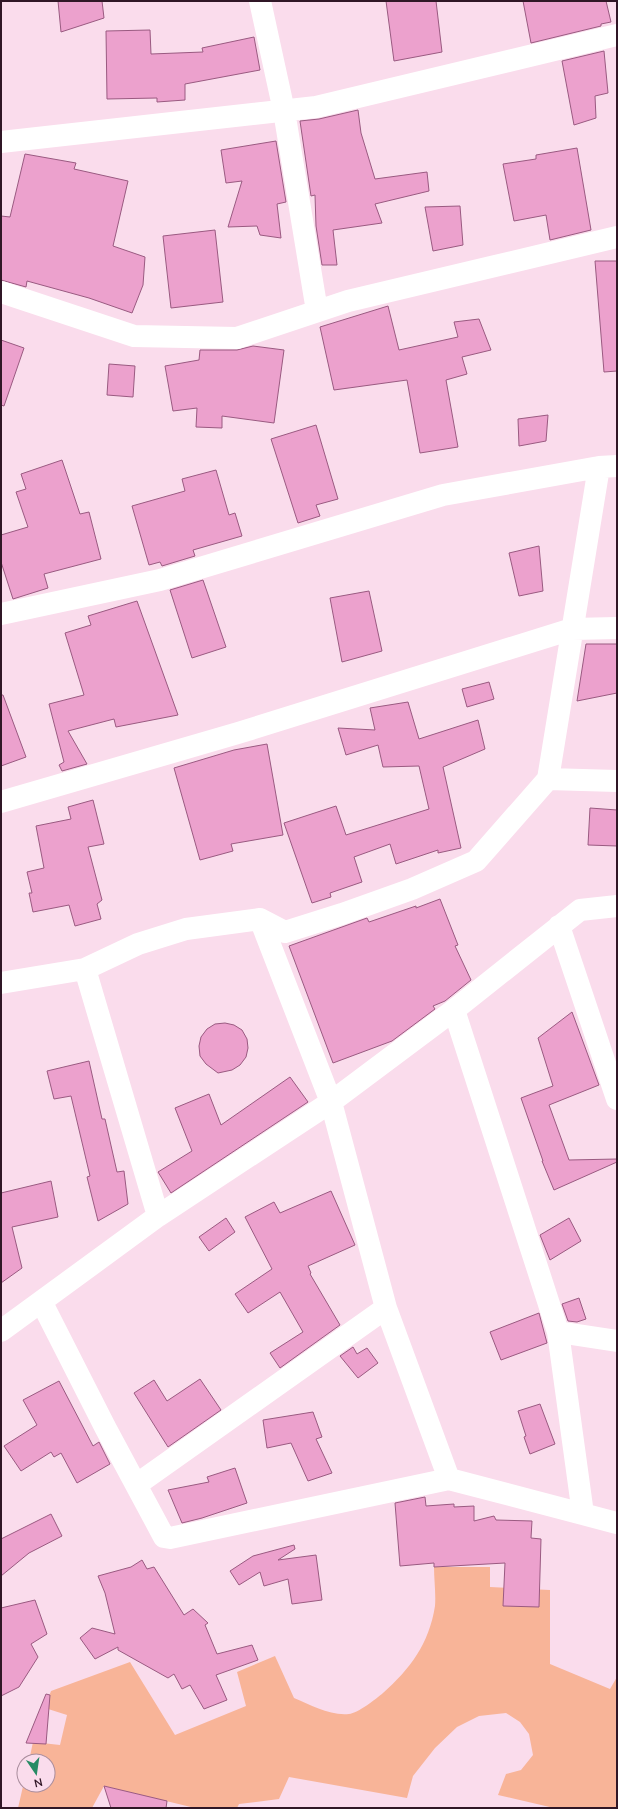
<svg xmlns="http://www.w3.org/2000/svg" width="618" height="1809" font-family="Mulish,sans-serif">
  <rect width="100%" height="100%" fill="#fadcec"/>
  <path fill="#f8b498" d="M 434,1567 L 490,1567 L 490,1587 L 550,1590 L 550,1664 L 610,1689 L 617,1677 L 617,1808 L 554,1808 L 498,1795 L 506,1774 L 521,1770 L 533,1755 L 529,1734 L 520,1722 L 506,1713 L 479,1716 L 457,1727 L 435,1748 L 413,1776 L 407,1798 L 289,1777 L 279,1799 L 239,1804 L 237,1808 L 195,1808 L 104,1786 L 92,1808 L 18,1808 L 24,1782 L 24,1785 L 48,1785 L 48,1761 L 29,1761 L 33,1742 L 60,1745 L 67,1715 L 45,1708 L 51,1691 L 130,1662 L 175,1735 L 246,1706 L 237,1672 L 275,1656 L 294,1698 C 311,1705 330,1716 349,1714 C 358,1713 376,1699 383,1693 C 410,1669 429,1644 435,1606 C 436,1594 434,1579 434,1567 Z"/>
  <path fill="#eca1cd" stroke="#9a5a81" d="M 58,1 L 102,1 L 104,18 L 61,32 Z
    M 386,1 L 436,1 L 442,52 L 394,61 Z
    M 523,1 L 606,1 L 611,22 L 601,24 L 601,26 L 531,43 Z
    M 150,30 L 151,54 L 203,52 L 202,48 L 254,37 L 260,70 L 185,84 L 185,100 L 157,102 L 157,98 L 107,99 L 106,31 Z
    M 604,51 L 608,93 L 595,96 L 596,118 L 574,125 L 562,61 Z
    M 358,110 L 361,133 L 375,179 L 427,172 L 429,191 L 375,204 L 382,223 L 333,230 L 337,265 L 322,265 L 316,226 L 315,195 L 311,196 L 300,121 L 319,119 Z
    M 276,141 L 286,202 L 277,204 L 281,238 L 260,235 L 257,226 L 228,227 L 242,181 L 226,183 L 221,150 Z
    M 577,148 L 591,230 L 550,240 L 546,215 L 514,221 L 503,164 L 536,159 L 536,155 Z
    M 25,154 L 76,163 L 74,169 L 128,181 L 113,246 L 145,257 L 143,285 L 132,313 L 89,298 L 27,281 L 26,287 L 1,280 L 1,216 L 10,217 Z
    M 460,206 L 463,245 L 433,251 L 425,207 Z
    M 215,230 L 223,302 L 171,308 L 163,236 Z
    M 595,261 L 617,261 L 617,371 L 604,372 Z
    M 388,306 L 399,350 L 458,337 L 454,322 L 479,319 L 491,350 L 462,357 L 467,374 L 446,380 L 458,447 L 420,453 L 407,380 L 334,390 L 320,327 Z
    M 1,340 L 24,348 L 4,406 L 1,405 Z
    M 253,346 L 284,350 L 274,423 L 222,416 L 222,428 L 196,427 L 197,408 L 173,411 L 165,366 L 199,360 L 200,350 L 237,350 Z
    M 109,364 L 135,366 L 133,397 L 107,395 Z
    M 548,415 L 546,441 L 519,446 L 518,419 Z
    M 316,425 L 338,499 L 316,505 L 320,516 L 298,523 L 271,439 Z
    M 62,460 L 80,514 L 89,512 L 101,559 L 44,574 L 48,588 L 13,599 L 1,562 L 1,535 L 28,527 L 16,492 L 26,489 L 21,474 Z
    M 216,470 L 229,515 L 235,513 L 242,536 L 193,550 L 195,556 L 162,566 L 160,562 L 149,565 L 132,506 L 185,491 L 182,479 Z
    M 539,546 L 543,591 L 519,596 L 509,553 Z
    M 203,580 L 226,647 L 192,658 L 170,590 Z
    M 369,591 L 382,651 L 342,662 L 330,598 Z
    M 137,601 L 178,715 L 116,727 L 114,719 L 68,731 L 87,764 L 62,771 L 59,765 L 64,762 L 49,704 L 84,695 L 65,633 L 91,625 L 88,616 Z
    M 586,644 L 617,644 L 617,693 L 577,701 Z
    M 489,682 L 494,699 L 467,707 L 462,689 Z
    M 1,695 L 3,695 L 26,757 L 1,766 Z
    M 408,702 L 419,739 L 478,720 L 485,749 L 443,767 L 461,848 L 438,853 L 438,850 L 396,864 L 390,844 L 354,857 L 362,882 L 330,893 L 331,897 L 312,903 L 284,823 L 336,806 L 346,835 L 429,809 L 419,766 L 383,767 L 378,745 L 346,755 L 338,728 L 375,730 L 370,708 Z
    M 267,744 L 283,835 L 231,844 L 233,851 L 200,860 L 174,768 L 234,750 Z
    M 93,800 L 104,844 L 88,847 L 102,900 L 97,904 L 101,919 L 75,926 L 69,905 L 33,912 L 29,893 L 32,893 L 27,872 L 44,868 L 36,826 L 71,819 L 68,807 Z
    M 590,808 L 617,810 L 617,846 L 588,845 Z
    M 440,899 L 458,945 L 455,946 L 471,980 L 445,1001 L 433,1006 L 435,1009 L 392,1041 L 333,1063 L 289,946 L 367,918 L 369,922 L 416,906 L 416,908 Z
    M 572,1012 L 599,1085 L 549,1105 L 569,1160 L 617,1159 L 617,1162 L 554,1190 L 542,1161 L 543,1161 L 521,1098 L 553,1086 L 538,1038 Z
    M 225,1023 L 234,1025 L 242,1030 L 247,1039 L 248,1048 L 246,1057 L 240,1065 L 232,1070 L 218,1073 L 206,1064 L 200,1056 L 199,1046 L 201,1037 L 207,1029 L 215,1024 Z
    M 89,1061 L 102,1119 L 105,1119 L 117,1172 L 124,1171 L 128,1204 L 98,1221 L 87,1177 L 90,1176 L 71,1096 L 54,1099 L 47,1071 Z
    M 290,1077 L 308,1102 L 171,1193 L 158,1172 L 192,1151 L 175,1108 L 209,1094 L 221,1125 Z
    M 51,1181 L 58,1217 L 12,1227 L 22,1268 L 1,1283 L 1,1193 Z
    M 331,1191 L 355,1245 L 308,1266 L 311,1273 L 310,1274 L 340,1325 L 280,1368 L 270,1353 L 303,1332 L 280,1292 L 248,1313 L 235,1294 L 272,1269 L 245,1217 L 274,1202 L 280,1213 Z
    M 226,1218 L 235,1232 L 209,1251 L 199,1237 Z
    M 569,1218 L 581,1241 L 550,1260 L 540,1235 Z
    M 579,1298 L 586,1319 L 577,1322 L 568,1321 L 562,1304 Z
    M 539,1313 L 547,1343 L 501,1360 L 490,1332 Z
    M 353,1347 L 357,1354 L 367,1348 L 378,1363 L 358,1378 L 340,1356 Z
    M 200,1379 L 221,1410 L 168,1447 L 134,1393 L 154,1380 L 167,1401 Z
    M 59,1381 L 93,1446 L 99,1442 L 110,1464 L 77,1483 L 61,1453 L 54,1457 L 51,1452 L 21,1471 L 4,1446 L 37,1425 L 23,1400 Z
    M 540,1404 L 555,1444 L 530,1454 L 524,1437 L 526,1436 L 518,1411 Z
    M 313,1412 L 322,1437 L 316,1439 L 332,1473 L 308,1481 L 291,1443 L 267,1448 L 263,1420 Z
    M 235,1468 L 247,1503 L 202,1518 L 182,1523 L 168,1490 L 209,1482 L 207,1477 Z
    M 425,1497 L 426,1506 L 454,1504 L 454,1507 L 474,1506 L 474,1521 L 494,1516 L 496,1520 L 532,1521 L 531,1538 L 541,1539 L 539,1607 L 503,1606 L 505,1563 L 434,1567 L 434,1563 L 400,1566 L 395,1503 Z
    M 51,1514 L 62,1536 L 29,1553 L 1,1576 L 1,1539 Z
    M 294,1545 L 295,1549 L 278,1560 L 316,1555 L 322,1600 L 292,1604 L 288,1579 L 264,1586 L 260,1572 L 239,1585 L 230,1571 L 253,1556 Z
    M 142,1560 L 147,1569 L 154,1567 L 184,1615 L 193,1609 L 208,1623 L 205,1625 L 217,1654 L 252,1645 L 258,1660 L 216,1675 L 227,1700 L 204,1709 L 190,1685 L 182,1689 L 174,1674 L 168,1678 L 118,1650 L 118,1647 L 95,1659 L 80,1638 L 92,1628 L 115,1634 L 105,1593 L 98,1576 L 131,1567 Z
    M 35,1600 L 47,1634 L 31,1644 L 38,1657 L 19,1687 L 1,1696 L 1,1608 Z
    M 46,1694 L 50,1695 L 46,1744 L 26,1743 Z
    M 104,1786 L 167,1801 L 166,1808 L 111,1808 Z"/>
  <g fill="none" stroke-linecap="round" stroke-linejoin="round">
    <path stroke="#fff" stroke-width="22" d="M 260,1 L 284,111 L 317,311
      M 1,142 L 316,107 L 617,35
      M 1,292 L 134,336 L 237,338 L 348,301 L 617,237
      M 1,614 L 160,580 L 443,495 L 599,467 L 617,466
      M 548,779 L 617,781
      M 1,802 L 238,733 L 572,629 L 617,628
      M 260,919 L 331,1102 L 386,1308 L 449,1479
      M 559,926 L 617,1099
      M 85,969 L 158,1216
      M 1,983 L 85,969 L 138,944 L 186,929 L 260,919 L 285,932 L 342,914 L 412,889 L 476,861 L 548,779 L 599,467
      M 454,1010 L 558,1332 L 583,1514
      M 42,1303 L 105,1427 L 164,1537 L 170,1538 L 449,1479 L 617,1523
      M 1,1331 L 158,1216 L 331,1102 L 454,1010 L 580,910 L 617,906
      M 558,1332 L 617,1341
      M 136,1485 L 386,1308"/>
  </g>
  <rect width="618" height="1809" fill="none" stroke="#301626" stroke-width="4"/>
  <g transform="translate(36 1773) rotate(167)"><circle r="19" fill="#fadcec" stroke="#a98d9d"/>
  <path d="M0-3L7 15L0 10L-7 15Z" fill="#278b65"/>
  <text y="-6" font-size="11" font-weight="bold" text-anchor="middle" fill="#301626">N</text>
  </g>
</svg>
